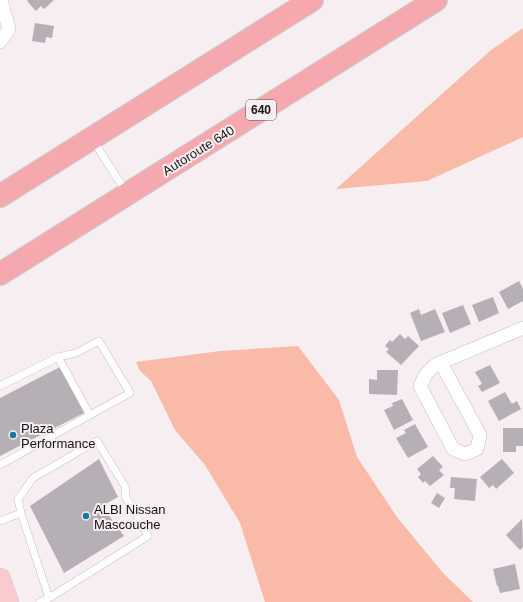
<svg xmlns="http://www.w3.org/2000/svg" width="523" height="602" font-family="Arial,sans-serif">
  <rect width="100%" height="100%" fill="#f7eef1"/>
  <path fill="#f9bba8" d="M 523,28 L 523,137 L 427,181 L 336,189 L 491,50 Z
    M 298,346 L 339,400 L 357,457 L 397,517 L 443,573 L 473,602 L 265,602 L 240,523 L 205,465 L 175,430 L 151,381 L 140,371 L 136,362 L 220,351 Z"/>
  <path fill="#b6afb5" d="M 28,0 L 54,0 L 44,9 L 41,6 L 36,11 L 27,1 Z
    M 35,23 L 54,26 L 52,38 L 46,37 L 45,43 L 32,41 Z
    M 519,281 L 523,289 L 523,301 L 508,309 L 499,292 Z
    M 493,297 L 499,313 L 479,322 L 472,305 Z
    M 463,305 L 471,324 L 450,333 L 442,313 Z
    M 419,309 L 421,315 L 435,309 L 445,332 L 421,341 L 410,313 Z
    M 400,334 L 405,339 L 408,336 L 419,346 L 401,365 L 386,352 L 389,349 L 385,346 L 390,340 L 392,342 Z
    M 490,365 L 500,383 L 482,392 L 478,386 L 482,384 L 475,372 Z
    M 60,367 L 84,413 L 0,456 L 0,398 Z
    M 377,370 L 398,370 L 397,395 L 369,394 L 369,379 L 377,380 Z
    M 505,392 L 512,404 L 517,401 L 521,409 L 499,421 L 488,401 Z
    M 402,399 L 413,420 L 394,430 L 384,410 L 393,406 L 392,403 Z
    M 415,424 L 428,447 L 408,458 L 396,438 L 406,433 L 404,430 Z
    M 503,428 L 523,428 L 523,446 L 516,446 L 516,452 L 503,452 Z
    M 433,456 L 443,467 L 439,470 L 444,475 L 430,486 L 425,481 L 423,483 L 418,477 L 421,474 L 417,469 Z
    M 99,459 L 118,497 L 102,506 L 124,536 L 64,573 L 30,506 Z
    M 502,459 L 514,473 L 496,489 L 493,485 L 489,488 L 480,477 Z
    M 451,477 L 477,479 L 475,501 L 454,499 L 455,488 L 450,488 Z
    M 437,493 L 445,498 L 439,508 L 431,503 Z
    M 522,519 L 523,547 L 520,550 L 506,535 Z
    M 515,564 L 520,589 L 500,593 L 498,586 L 497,586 L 493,569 Z"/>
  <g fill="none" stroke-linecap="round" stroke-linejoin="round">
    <defs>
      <path id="lane" d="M 93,140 L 126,192
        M 58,357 L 76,353 L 99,341 L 130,393 L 90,415
        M 0,386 L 58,357 L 90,415 L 0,465
        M 21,513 L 18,499 L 33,478 L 97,441 L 126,488 L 125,496 L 148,536 L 49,598
        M 0,521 L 21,513 L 49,598 L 40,602"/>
      <path id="street" d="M 0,42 L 9,29 L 1,0
        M 441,363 L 480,435 L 477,449 L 465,454 L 453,449 L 420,386 L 426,374 L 435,365 L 523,328"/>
      <path id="primary" d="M 0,579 L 8,602"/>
      <path id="highway" d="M 0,196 L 312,0
        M 0,274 L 436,0"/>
    </defs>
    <use href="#lane" stroke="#c9c0c3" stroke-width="8"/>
    <use href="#street" stroke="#c9c0c3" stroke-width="14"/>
    <use href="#primary" stroke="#cccbcb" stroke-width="22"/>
    <use href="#highway" stroke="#cccbcb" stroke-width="24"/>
    <use href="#lane" stroke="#fff" stroke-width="7"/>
    <use href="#street" stroke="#fff" stroke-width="13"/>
    <use href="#primary" stroke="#f9cbce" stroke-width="21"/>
    <use href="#highway" stroke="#f5a9ae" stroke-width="22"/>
  </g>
  <g fill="#1576a3" stroke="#f7eef1" stroke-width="1.5">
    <circle cx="13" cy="435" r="4"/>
    <circle cx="86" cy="516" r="4"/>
  </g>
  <g text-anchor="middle" stroke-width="4" stroke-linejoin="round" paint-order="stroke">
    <rect fill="#f7eef1" stroke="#595456" stroke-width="1" x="246" y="100" width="30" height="20" rx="3"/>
    <g font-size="12" font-weight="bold" fill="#151213">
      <text x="261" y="114">640</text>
    </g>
    <g font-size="13" fill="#151213" stroke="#f7eef1">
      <text transform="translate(198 150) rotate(-32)" y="5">Autoroute 640</text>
    </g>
    <g font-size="13" fill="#151213" stroke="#f7eef1" text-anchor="start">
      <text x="21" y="433">Plaza<tspan x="21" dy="15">Performance</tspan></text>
      <text x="94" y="514">ALBI Nissan<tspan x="94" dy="15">Mascouche</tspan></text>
    </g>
  </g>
</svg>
